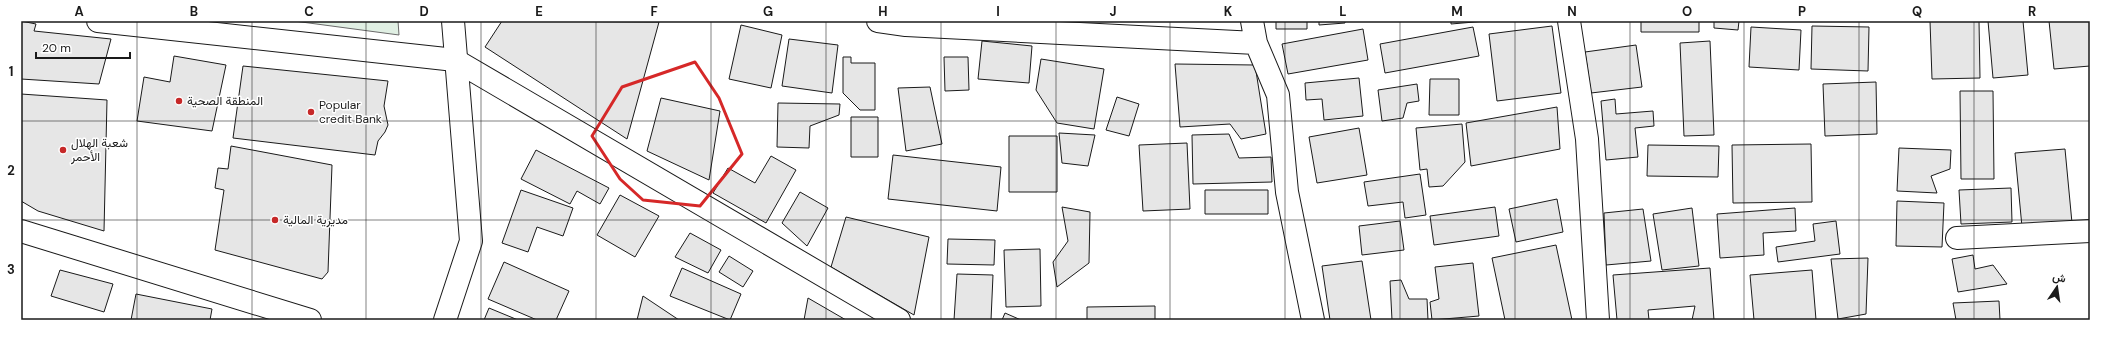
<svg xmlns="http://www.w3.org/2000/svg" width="2111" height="341" font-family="'DM Sans',Vazirmatn,sans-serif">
  <rect width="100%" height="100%" fill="#fff"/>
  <path fill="#e0efe3" stroke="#6a6a6a" d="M 294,21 L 398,21 L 399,35 Z"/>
  <path fill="#e6e6e6" stroke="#1a1a1a" d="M 21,21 L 36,24 L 34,31 L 111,39 L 99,84 L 21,79 Z
    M 502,21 L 659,22 L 627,139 L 485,47 Z
    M 1276,21 L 1307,21 L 1307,29 L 1276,29 Z
    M 1319,21 L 1345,21 L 1345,23 L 1319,25 Z
    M 1451,21 L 1486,21 L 1451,24 Z
    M 1641,21 L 1699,21 L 1699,32 L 1641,32 Z
    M 1714,21 L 1739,21 L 1738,30 L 1714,28 Z
    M 1930,21 L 1979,21 L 1980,78 L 1932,79 Z
    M 1988,21 L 2023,21 L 2028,75 L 1993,78 Z
    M 2049,21 L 2090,21 L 2090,66 L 2054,69 Z
    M 741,25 L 782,35 L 771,88 L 729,79 Z
    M 1552,26 L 1561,93 L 1497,101 L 1489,34 Z
    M 1812,26 L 1869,27 L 1868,71 L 1811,69 Z
    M 1473,27 L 1479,56 L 1385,73 L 1380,44 Z
    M 1751,27 L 1801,30 L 1799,70 L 1749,67 Z
    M 1363,29 L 1368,60 L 1288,74 L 1282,44 Z
    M 789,39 L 838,45 L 832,93 L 782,86 Z
    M 982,41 L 1032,46 L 1029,83 L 978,79 Z
    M 1710,41 L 1714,135 L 1684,136 L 1680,43 Z
    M 1636,45 L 1642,87 L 1591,93 L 1585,52 Z
    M 174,56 L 226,65 L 212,131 L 137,121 L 144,77 L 170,82 Z
    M 843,57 L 851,57 L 851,63 L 875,63 L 875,110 L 860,110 L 843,93 Z
    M 944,57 L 968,57 L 969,90 L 945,91 Z
    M 1041,59 L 1104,69 L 1094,129 L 1057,123 L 1036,90 Z
    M 1175,64 L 1255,65 L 1266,134 L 1241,139 L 1230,124 L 1180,127 Z
    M 243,66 L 388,81 L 384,106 L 388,125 L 385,132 L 378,141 L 375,155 L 233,138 Z
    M 1359,78 L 1363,116 L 1324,120 L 1322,99 L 1306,100 L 1305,83 Z
    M 1430,79 L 1459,79 L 1459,115 L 1429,115 Z
    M 1876,82 L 1877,134 L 1825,136 L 1823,84 Z
    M 1417,84 L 1419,101 L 1407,103 L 1403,118 L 1382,121 L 1378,90 Z
    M 930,87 L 942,144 L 906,151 L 898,88 Z
    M 1960,91 L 1993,91 L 1994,179 L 1961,179 Z
    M 21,94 L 107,100 L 104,231 L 38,211 L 21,201 Z
    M 1117,97 L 1139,104 L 1129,136 L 1106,130 Z
    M 661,98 L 720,111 L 709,180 L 647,151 Z
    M 1615,99 L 1616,114 L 1653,111 L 1654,126 L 1635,128 L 1638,157 L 1606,160 L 1601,101 Z
    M 778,103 L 840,104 L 839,115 L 810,126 L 809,148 L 777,147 Z
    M 1557,107 L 1560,149 L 1471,166 L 1466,123 Z
    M 851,117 L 878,117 L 878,157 L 851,157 Z
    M 1462,124 L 1465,162 L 1443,186 L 1429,187 L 1427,169 L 1420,170 L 1416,128 Z
    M 1359,128 L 1367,175 L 1317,183 L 1309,137 Z
    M 1059,133 L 1095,135 L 1088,166 L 1062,163 Z
    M 1229,134 L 1239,158 L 1271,157 L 1272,182 L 1193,184 L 1192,135 Z
    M 1009,136 L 1057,136 L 1057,192 L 1009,192 Z
    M 1187,143 L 1190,209 L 1143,211 L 1139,145 Z
    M 1811,144 L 1812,202 L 1733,203 L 1732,145 Z
    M 1648,145 L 1719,146 L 1718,177 L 1647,176 Z
    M 231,146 L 332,165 L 328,272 L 322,279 L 215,250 L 224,190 L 215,188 L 218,168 L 228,169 Z
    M 1899,148 L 1951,150 L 1950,169 L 1931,176 L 1937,193 L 1897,191 Z
    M 2065,149 L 2072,223 L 2022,227 L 2015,153 Z
    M 536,150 L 609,188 L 600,204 L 577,191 L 570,204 L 521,179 Z
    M 893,155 L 1001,167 L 997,211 L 888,199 Z
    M 771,156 L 796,170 L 766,223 L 713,193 L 728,168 L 755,183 Z
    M 1420,174 L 1426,215 L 1405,218 L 1403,202 L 1368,206 L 1364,182 Z
    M 2011,188 L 2012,222 L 1961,224 L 1959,190 Z
    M 521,190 L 573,208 L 563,236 L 537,227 L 528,252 L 502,243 Z
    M 1205,190 L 1268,190 L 1268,214 L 1205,214 Z
    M 800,192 L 828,208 L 807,246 L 782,223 Z
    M 620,195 L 659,216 L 635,257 L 597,235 Z
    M 1557,199 L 1563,232 L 1516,242 L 1509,209 Z
    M 1897,201 L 1944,203 L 1942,247 L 1896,246 Z
    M 1062,207 L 1090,212 L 1089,263 L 1057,287 L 1053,262 L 1068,241 Z
    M 1495,207 L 1499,236 L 1434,245 L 1430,216 Z
    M 1692,208 L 1699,266 L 1662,270 L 1653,214 Z
    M 1795,208 L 1796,231 L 1763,233 L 1764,255 L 1720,258 L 1717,214 Z
    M 1643,209 L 1651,261 L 1606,265 L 1604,213 Z
    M 846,217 L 929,237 L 914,315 L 831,267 Z
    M 1400,221 L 1404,250 L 1362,255 L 1359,226 Z
    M 1836,221 L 1840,254 L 1778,262 L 1776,247 L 1815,241 L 1813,224 Z
    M 690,233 L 721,250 L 708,273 L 675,257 Z
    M 948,239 L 995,240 L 994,265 L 947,264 Z
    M 1556,245 L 1572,320 L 1505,320 L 1492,258 Z
    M 1040,249 L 1041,306 L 1006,307 L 1004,250 Z
    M 1973,255 L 1975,269 L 1993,265 L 2007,284 L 1958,292 L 1952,259 Z
    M 729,256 L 753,271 L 743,287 L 719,272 Z
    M 1868,258 L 1866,314 L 1838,319 L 1831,259 Z
    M 1362,261 L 1371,320 L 1330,320 L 1322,266 Z
    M 504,262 L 569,291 L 556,320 L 537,320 L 488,299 Z
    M 1473,263 L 1479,316 L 1432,320 L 1430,302 L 1439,299 L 1435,267 Z
    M 682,268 L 741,294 L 730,320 L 670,296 Z
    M 1710,268 L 1714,320 L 1692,320 L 1695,306 L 1648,310 L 1649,320 L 1617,320 L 1613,275 Z
    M 60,270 L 113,284 L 104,312 L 51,296 Z
    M 1812,270 L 1816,320 L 1754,320 L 1750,275 Z
    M 957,274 L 993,275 L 991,320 L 954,320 Z
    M 1401,280 L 1409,299 L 1427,299 L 1428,320 L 1392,320 L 1390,281 Z
    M 136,294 L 212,309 L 210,320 L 131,320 Z
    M 643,296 L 679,320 L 637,320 Z
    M 808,298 L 846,320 L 804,320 Z
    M 1999,301 L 2000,320 L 1956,320 L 1953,303 Z
    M 1155,306 L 1155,320 L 1087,320 L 1087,307 Z
    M 489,308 L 518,320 L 484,320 Z
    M 1005,313 L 1021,320 L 1002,320 Z"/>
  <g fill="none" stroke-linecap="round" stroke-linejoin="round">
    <defs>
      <path id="minor" d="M 98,21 L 455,60 L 899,320
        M 878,21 L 906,25 L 1256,43
        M 1252,21 L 1256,43 L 1278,95 L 1287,192 L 1313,320
        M 1569,21 L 1587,139 L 1598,320
        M 21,231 L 310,320
        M 1957,238 L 2090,231"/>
      <path id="tertiary" d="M 445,320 L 471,241 L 453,21"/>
    </defs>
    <use href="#minor" stroke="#1a1a1a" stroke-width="24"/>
    <use href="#tertiary" stroke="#1a1a1a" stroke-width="24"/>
    <use href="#minor" stroke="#fff" stroke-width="22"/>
    <use href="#tertiary" stroke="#fff" stroke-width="22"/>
  </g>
  <path fill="none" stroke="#d62828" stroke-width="3" stroke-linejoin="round" d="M 695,62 L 719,98 L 742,154 L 700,206 L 643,200 L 620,179 L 592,136 L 622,87 Z"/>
  <path fill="none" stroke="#1a1a1a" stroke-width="1" stroke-opacity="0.55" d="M 137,21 L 137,320M 252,21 L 252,320M 366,21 L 366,320M 481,21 L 481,320M 596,21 L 596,320M 711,21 L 711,320M 826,21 L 826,320M 941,21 L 941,320M 1056,21 L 1056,320M 1170,21 L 1170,320M 1285,21 L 1285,320M 1400,21 L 1400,320M 1515,21 L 1515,320M 1630,21 L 1630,320M 1744,21 L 1744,320M 1859,21 L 1859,320M 1974,21 L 1974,320M 21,121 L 2090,121M 21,220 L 2090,220"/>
  <g fill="#c62828" stroke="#fff" stroke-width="1.5">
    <circle cx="179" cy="101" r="4"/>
    <circle cx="311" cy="112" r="4"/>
    <circle cx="63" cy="150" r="4"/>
    <circle cx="275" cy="220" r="4"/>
  </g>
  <g text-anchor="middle" stroke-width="3" stroke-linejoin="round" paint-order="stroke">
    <g font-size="12" fill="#1a1a1a" stroke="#fff" text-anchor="start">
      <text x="187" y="105">المنطقة الصحية</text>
      <text x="319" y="109">Popular<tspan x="319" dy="14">credit Bank</tspan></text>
      <text x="71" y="147">شعبة الهلال<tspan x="71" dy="14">الأحمر</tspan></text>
      <text x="283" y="224">مديرية المالية</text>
    </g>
  </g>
  <rect width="2111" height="341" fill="none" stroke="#ffffff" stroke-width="44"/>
  <g transform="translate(2057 287) rotate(13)" stroke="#ffffff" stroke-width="3" paint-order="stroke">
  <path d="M0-3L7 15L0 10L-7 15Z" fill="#1a1a1a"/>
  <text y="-6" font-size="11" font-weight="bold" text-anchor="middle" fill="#1a1a1a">ش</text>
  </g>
  <path d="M36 52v6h94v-6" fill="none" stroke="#1a1a1a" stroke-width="2"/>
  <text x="42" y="52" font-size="12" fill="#1a1a1a" stroke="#ffffff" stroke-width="3" paint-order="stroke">20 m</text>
  <rect x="22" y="22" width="2067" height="297" fill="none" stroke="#1a1a1a" stroke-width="1.5"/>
  <g font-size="13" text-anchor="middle" font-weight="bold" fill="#1a1a1a">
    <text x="79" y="16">A</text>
    <text x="194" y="16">B</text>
    <text x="309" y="16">C</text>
    <text x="424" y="16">D</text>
    <text x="539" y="16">E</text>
    <text x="654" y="16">F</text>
    <text x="768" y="16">G</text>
    <text x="883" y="16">H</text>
    <text x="998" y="16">I</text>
    <text x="1113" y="16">J</text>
    <text x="1228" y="16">K</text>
    <text x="1343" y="16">L</text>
    <text x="1457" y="16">M</text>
    <text x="1572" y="16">N</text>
    <text x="1687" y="16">O</text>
    <text x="1802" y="16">P</text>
    <text x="1917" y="16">Q</text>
    <text x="2032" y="16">R</text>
    <text x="11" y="76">1</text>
    <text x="11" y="175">2</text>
    <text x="11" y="274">3</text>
  </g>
</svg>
